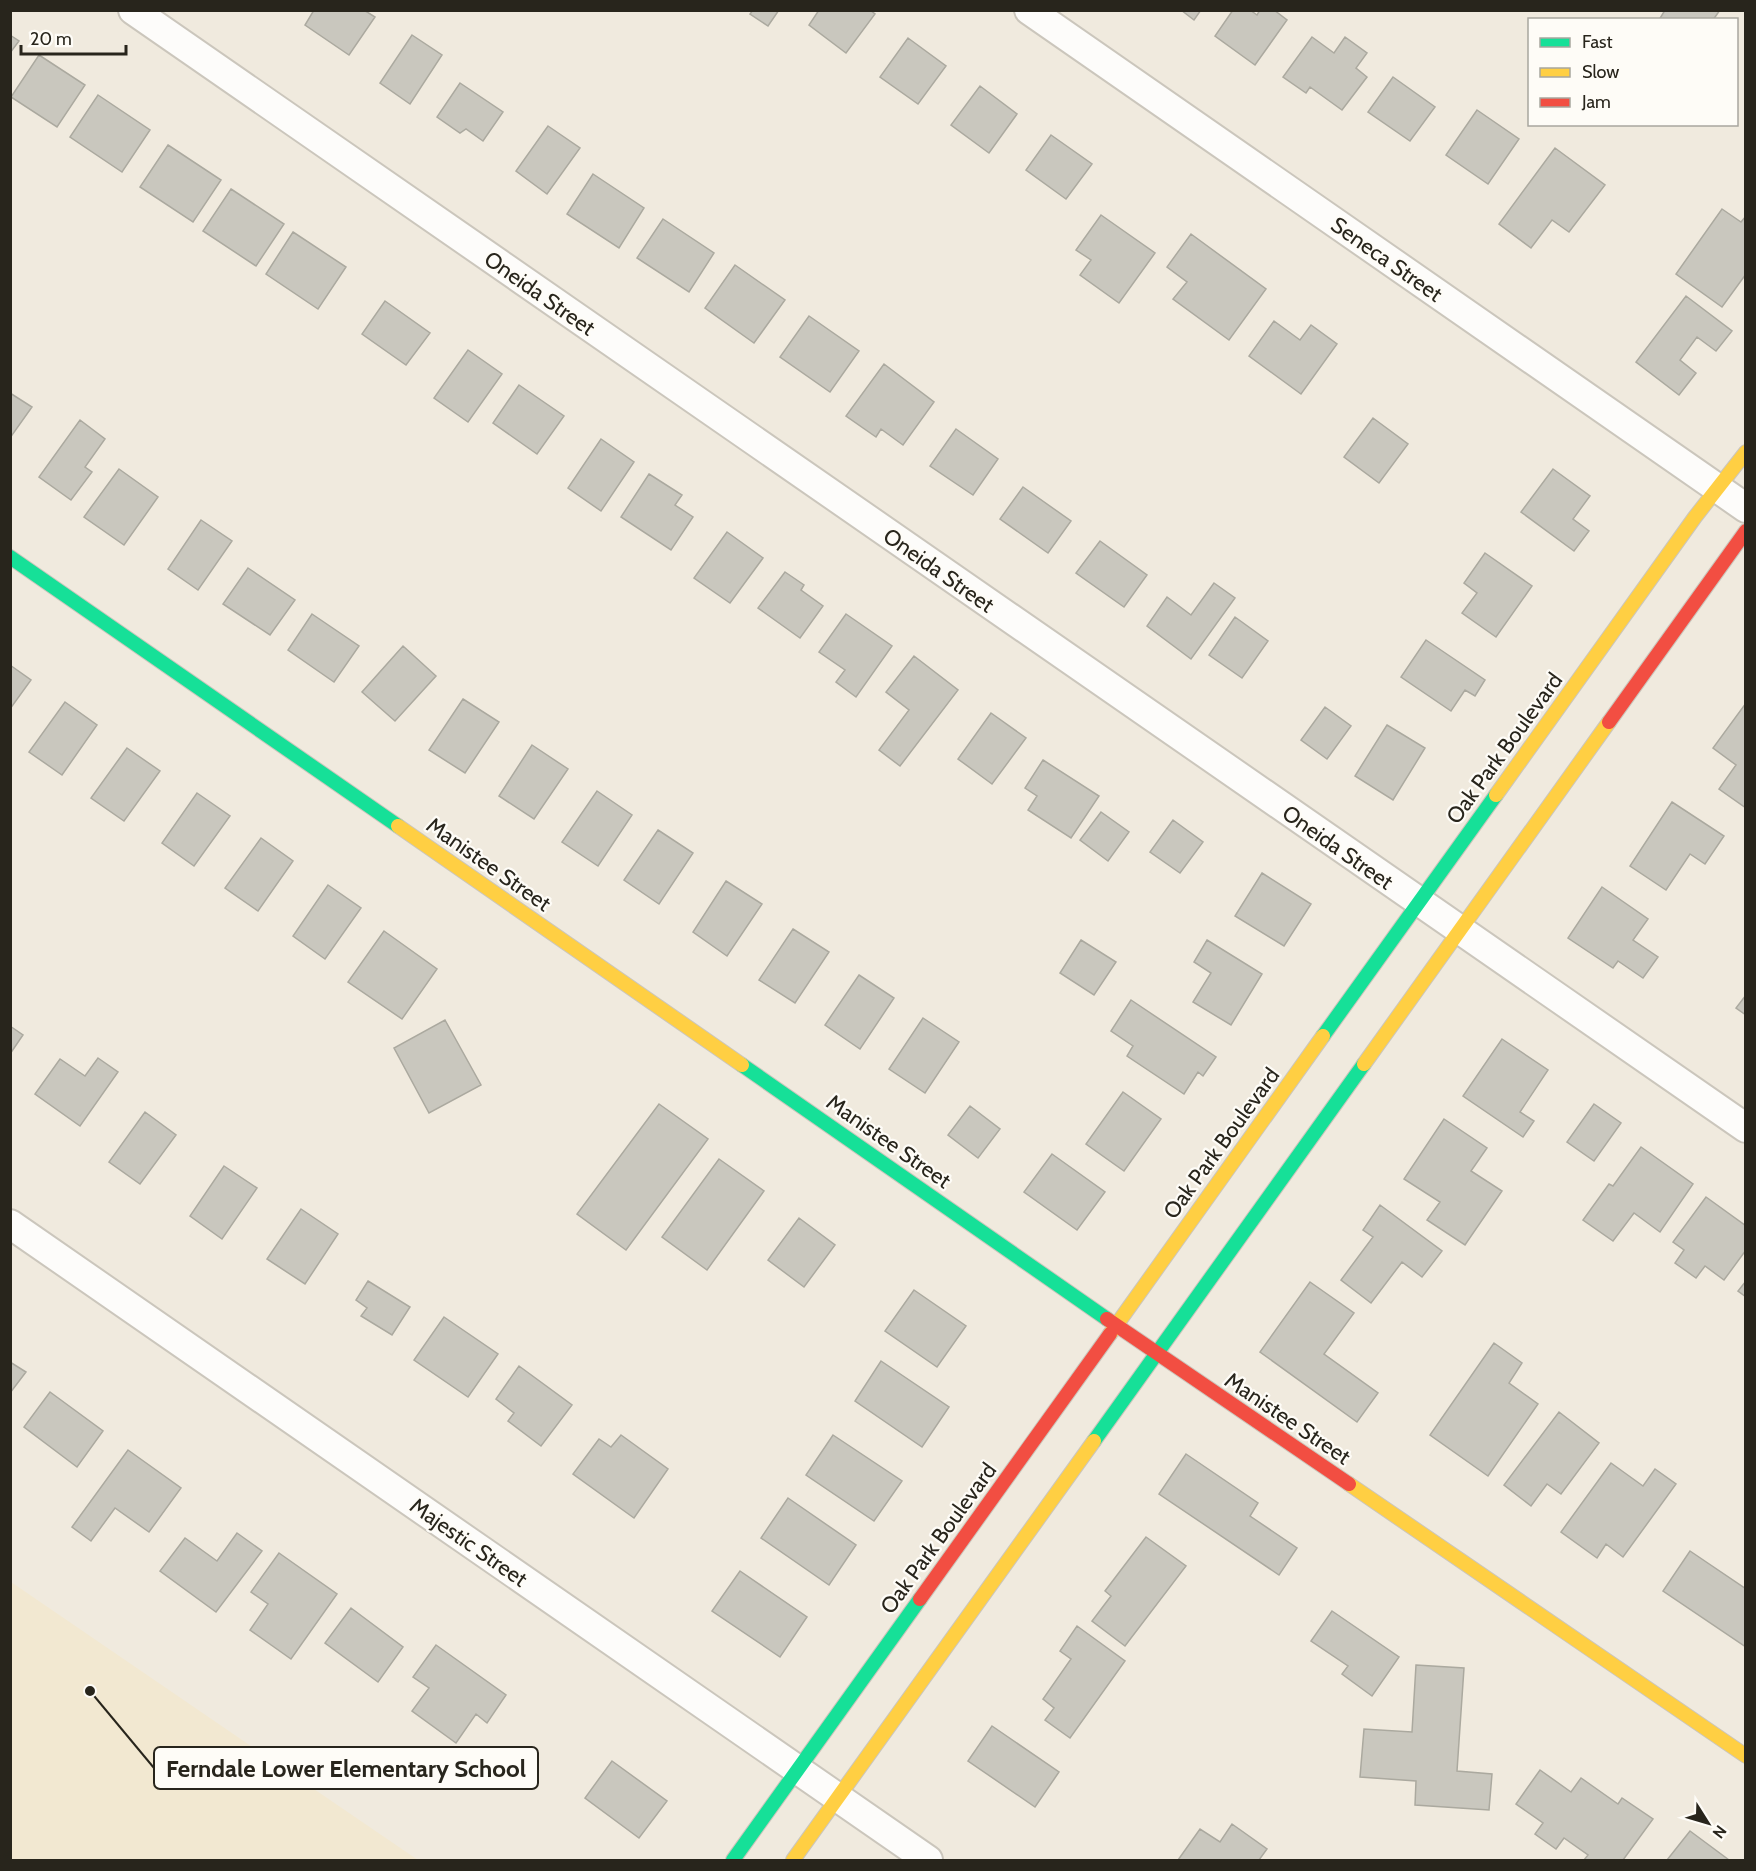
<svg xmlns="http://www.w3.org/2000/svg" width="1756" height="1871" font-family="Cabin,sans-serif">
  <rect width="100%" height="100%" fill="#f0eade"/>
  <path fill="#f2e8d1" d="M 11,1582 L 330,1800 L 418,1860 L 11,1860 Z"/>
  <path fill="#c9c7be" stroke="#aba99f" stroke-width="1.5" d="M 314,10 L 364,10 L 375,17 L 349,55 L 305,25 Z
    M 753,10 L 779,10 L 768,26 L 750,14 Z
    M 819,10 L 870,10 L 875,14 L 846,53 L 809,25 Z
    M 1181,10 L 1201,10 L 1194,20 Z
    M 1233,10 L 1250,10 L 1257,15 L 1260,10 L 1274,10 L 1287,20 L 1255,65 L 1215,36 Z
    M 1665,10 L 1720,10 L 1713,20 L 1659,20 Z
    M 10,35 L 19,41 L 10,53 Z
    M 412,35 L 442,55 L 410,104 L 380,83 Z
    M 1312,37 L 1334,53 L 1345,37 L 1367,53 L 1356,68 L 1367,77 L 1342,110 L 1310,87 L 1306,93 L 1283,77 Z
    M 908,38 L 946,66 L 918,104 L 880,77 Z
    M 39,55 L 85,85 L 57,127 L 11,97 Z
    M 1393,77 L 1435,107 L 1410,141 L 1368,112 Z
    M 460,83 L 503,112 L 483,141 L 466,129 L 460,133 L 437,117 Z
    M 980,86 L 1017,114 L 989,153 L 951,125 Z
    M 98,95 L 150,130 L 122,172 L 70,137 Z
    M 1477,110 L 1519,139 L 1488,184 L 1446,155 Z
    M 548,126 L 580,148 L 547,194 L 516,171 Z
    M 1051,135 L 1092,164 L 1066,199 L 1026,170 Z
    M 168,145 L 221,180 L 193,222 L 140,187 Z
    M 1555,148 L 1605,185 L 1569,232 L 1552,220 L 1531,248 L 1499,224 Z
    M 593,174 L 644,208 L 619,248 L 567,214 Z
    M 231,189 L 284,224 L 256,266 L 203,231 Z
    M 1722,209 L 1741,222 L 1746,216 L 1746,274 L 1722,307 L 1676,274 Z
    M 1101,215 L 1155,253 L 1119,303 L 1080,275 L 1091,260 L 1076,250 Z
    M 663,219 L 714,253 L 689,292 L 637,258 Z
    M 293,232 L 346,267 L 318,309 L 266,274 Z
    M 1191,234 L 1266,289 L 1229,340 L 1173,299 L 1187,282 L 1167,267 Z
    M 735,265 L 785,300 L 754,343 L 705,308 Z
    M 1686,296 L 1732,331 L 1716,351 L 1697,337 L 1680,360 L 1696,373 L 1679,395 L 1636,362 Z
    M 385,301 L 430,333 L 406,365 L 362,334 Z
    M 809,316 L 859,351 L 830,392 L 780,357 Z
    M 1274,321 L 1300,340 L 1311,325 L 1337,344 L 1301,394 L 1249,356 Z
    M 468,350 L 502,374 L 468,422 L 434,398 Z
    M 884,364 L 934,402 L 903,445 L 881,429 L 876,437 L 846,416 Z
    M 519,385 L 564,416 L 537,454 L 493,423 Z
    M 10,393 L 32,407 L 10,438 Z
    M 1373,418 L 1408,444 L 1379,483 L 1344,457 Z
    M 80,420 L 105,439 L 85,467 L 92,472 L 71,500 L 39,477 Z
    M 956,429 L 998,459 L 973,495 L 930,466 Z
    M 601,439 L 634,462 L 601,511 L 568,488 Z
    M 119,469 L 158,497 L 124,545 L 84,517 Z
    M 1553,469 L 1590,496 L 1573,519 L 1589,531 L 1574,551 L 1521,512 Z
    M 649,474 L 682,495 L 675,505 L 693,517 L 671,550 L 621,517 Z
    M 1023,487 L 1071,521 L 1048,553 L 1000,519 Z
    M 201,520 L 232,541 L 198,590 L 168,569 Z
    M 727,532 L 763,558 L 730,603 L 694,578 Z
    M 1100,541 L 1147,575 L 1124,607 L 1076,573 Z
    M 1485,553 L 1532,586 L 1496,637 L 1462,613 L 1477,593 L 1464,583 Z
    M 248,568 L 295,600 L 270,635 L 223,604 Z
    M 785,572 L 804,585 L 801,590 L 823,606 L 800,638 L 758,608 Z
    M 1214,583 L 1235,598 L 1191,659 L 1147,626 L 1167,597 L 1191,615 Z
    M 312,614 L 359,646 L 334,682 L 288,650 Z
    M 846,614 L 892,646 L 856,697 L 836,682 L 845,670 L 819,652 Z
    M 1235,617 L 1268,641 L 1242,678 L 1209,655 Z
    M 1426,640 L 1485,680 L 1475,696 L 1465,690 L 1451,711 L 1401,677 Z
    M 403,646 L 436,676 L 395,721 L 362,692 Z
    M 914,656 L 958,690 L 900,766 L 879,750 L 909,710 L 886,692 Z
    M 10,665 L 31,680 L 10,709 Z
    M 463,699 L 499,722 L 465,773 L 429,750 Z
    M 65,702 L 97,725 L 62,775 L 29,752 Z
    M 1746,703 L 1746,808 L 1719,789 L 1736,765 L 1713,748 Z
    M 1325,707 L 1351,726 L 1327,759 L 1301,740 Z
    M 991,713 L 1026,738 L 992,784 L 958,759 Z
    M 1387,725 L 1425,748 L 1393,800 L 1355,776 Z
    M 532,745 L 568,769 L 534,819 L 499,796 Z
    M 127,748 L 160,771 L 124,821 L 91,798 Z
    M 1043,760 L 1099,796 L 1071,838 L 1028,810 L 1037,796 L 1025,788 Z
    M 597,791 L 632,815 L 598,866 L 562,842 Z
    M 197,793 L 230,816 L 194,866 L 162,843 Z
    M 1672,802 L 1724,836 L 1705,864 L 1690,854 L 1666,890 L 1630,866 Z
    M 1101,812 L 1129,832 L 1108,861 L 1080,840 Z
    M 1173,820 L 1203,842 L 1180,873 L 1150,852 Z
    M 658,830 L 693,853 L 659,904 L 624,880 Z
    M 261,838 L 293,861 L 258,911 L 225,888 Z
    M 1262,873 L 1311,904 L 1284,946 L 1235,916 Z
    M 726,881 L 762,904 L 727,956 L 693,932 Z
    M 328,885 L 361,908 L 325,959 L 293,936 Z
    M 1602,887 L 1648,919 L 1633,940 L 1658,957 L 1643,978 L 1618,961 L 1613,968 L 1568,938 Z
    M 793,929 L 829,952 L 795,1003 L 759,980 Z
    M 384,931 L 437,969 L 402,1019 L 348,982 Z
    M 1081,940 L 1116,962 L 1094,995 L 1060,973 Z
    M 1207,940 L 1262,974 L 1231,1025 L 1193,1002 L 1211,973 L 1194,962 Z
    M 859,975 L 894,998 L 860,1049 L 825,1025 Z
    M 1746,995 L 1746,1015 L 1736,1008 Z
    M 1131,1000 L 1216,1057 L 1203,1076 L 1198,1072 L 1184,1094 L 1127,1056 L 1133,1046 L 1111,1031 Z
    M 923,1018 L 959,1042 L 925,1093 L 889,1069 Z
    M 445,1020 L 481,1085 L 429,1113 L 394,1048 Z
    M 10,1026 L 23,1035 L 10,1054 Z
    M 1502,1039 L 1548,1070 L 1520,1112 L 1534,1121 L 1523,1137 L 1463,1096 Z
    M 98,1058 L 118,1072 L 80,1126 L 35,1094 L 60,1059 L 85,1076 Z
    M 1123,1092 L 1161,1119 L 1124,1171 L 1086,1144 Z
    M 659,1104 L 708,1139 L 626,1250 L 577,1214 Z
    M 1594,1104 L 1621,1123 L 1594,1161 L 1567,1142 Z
    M 970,1106 L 1000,1129 L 978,1158 L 948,1135 Z
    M 145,1112 L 176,1135 L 140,1184 L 109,1162 Z
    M 1444,1119 L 1487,1148 L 1471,1171 L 1502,1191 L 1465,1245 L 1427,1220 L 1440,1202 L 1404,1179 Z
    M 1641,1147 L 1693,1184 L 1660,1232 L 1634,1213 L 1613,1241 L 1583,1220 L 1609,1184 L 1613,1186 Z
    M 1052,1154 L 1105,1192 L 1077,1230 L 1024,1192 Z
    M 719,1159 L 764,1191 L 707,1270 L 662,1237 Z
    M 224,1166 L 257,1188 L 222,1239 L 190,1216 Z
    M 1706,1197 L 1746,1226 L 1746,1250 L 1724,1280 L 1705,1266 L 1696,1278 L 1675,1263 L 1684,1250 L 1673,1242 Z
    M 1380,1205 L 1442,1251 L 1422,1277 L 1402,1262 L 1371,1303 L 1341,1280 L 1373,1237 L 1363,1230 Z
    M 301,1209 L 338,1234 L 305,1284 L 267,1259 Z
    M 799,1218 L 835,1245 L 804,1287 L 768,1260 Z
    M 368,1281 L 410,1307 L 392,1335 L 361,1316 L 367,1308 L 356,1300 Z
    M 1746,1281 L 1746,1297 L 1738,1291 Z
    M 1310,1282 L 1354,1313 L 1324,1354 L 1378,1393 L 1357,1422 L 1260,1352 Z
    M 914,1290 L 966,1326 L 937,1367 L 885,1331 Z
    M 444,1317 L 498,1354 L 468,1397 L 414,1360 Z
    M 1494,1343 L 1522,1363 L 1509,1383 L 1538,1404 L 1488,1476 L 1430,1435 Z
    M 881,1361 L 949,1407 L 922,1447 L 855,1401 Z
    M 10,1362 L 26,1372 L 10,1393 Z
    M 519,1366 L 572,1405 L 541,1446 L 508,1421 L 514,1413 L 496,1399 Z
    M 50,1392 L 103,1431 L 77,1467 L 24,1427 Z
    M 1559,1412 L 1599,1443 L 1561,1494 L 1547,1484 L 1531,1506 L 1504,1485 Z
    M 621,1435 L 668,1469 L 634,1518 L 573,1474 L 599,1439 L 611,1447 Z
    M 833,1435 L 902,1481 L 874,1521 L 806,1475 Z
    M 128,1450 L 181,1488 L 149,1532 L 115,1508 L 91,1541 L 72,1527 Z
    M 1186,1454 L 1258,1503 L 1250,1516 L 1297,1548 L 1279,1575 L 1159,1494 Z
    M 1611,1463 L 1643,1486 L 1655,1469 L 1676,1484 L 1623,1557 L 1606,1544 L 1597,1558 L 1561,1532 Z
    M 788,1498 L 856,1545 L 829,1585 L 761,1538 Z
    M 237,1533 L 262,1551 L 216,1612 L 160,1571 L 185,1538 L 217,1561 Z
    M 1146,1537 L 1186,1566 L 1125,1646 L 1092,1621 L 1111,1596 L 1105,1591 Z
    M 1690,1551 L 1746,1589 L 1746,1647 L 1663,1591 Z
    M 279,1553 L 337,1594 L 291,1659 L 250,1630 L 268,1604 L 251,1592 Z
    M 740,1571 L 807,1617 L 780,1657 L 712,1611 Z
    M 351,1608 L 403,1647 L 378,1682 L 325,1643 Z
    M 1332,1611 L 1399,1657 L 1372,1696 L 1342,1674 L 1348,1666 L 1311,1641 Z
    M 1077,1626 L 1125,1661 L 1070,1738 L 1045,1720 L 1054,1708 L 1043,1699 L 1071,1659 L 1060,1651 Z
    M 436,1645 L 506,1695 L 487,1723 L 476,1714 L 456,1743 L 412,1711 L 429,1688 L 413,1677 Z
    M 1416,1665 L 1464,1668 L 1457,1771 L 1492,1774 L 1489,1810 L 1415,1805 L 1416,1781 L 1360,1777 L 1364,1729 L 1412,1732 Z
    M 992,1726 L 1059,1772 L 1035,1807 L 968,1761 Z
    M 612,1761 L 667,1801 L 639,1838 L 585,1798 Z
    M 1540,1770 L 1571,1792 L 1581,1778 L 1618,1804 L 1622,1798 L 1653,1819 L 1623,1860 L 1584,1860 L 1588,1855 L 1564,1838 L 1556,1849 L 1535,1834 L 1543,1823 L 1516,1804 Z
    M 1232,1824 L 1267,1849 L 1259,1860 L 1178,1860 L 1200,1829 L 1220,1842 Z
    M 1690,1831 L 1729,1860 L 1667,1860 Z"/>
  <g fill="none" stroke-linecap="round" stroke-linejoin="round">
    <defs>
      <path id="street" d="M 133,10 L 1746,1128
        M 1029,10 L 1746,508
        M 10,1224 L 928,1860"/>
      <path id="fast" d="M 10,557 L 398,826
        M 1323,1036 L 1496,795
        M 742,1065 L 1107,1319
        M 1094,1441 L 1364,1064
        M 733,1860 L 920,1599"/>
      <path id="slow" d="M 1496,795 L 1695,517 L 1746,452
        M 398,826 L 742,1065
        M 1364,1064 L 1609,722
        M 1110,1334 L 1323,1036
        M 1349,1484 L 1746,1756
        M 793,1860 L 1094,1441"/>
      <path id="jam" d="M 1609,722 L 1746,531
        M 1107,1319 L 1349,1484
        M 920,1599 L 1110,1334"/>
    </defs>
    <use href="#street" stroke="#cbc6bc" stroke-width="32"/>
    <use href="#fast" stroke="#cbc6bc" stroke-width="16"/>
    <use href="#slow" stroke="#cbc6bc" stroke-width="16"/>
    <use href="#jam" stroke="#cbc6bc" stroke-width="16"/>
    <use href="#street" stroke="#fdfcfa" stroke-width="28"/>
    <use href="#fast" stroke="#16e098" stroke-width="14"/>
    <use href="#slow" stroke="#ffcf43" stroke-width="14"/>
    <use href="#jam" stroke="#f24e42" stroke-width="14"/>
  </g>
  <g text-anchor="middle" stroke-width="4.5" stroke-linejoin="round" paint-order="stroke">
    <g font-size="22" fill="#28251c" stroke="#fefcf7">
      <text transform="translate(1387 259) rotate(35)" y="8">Seneca Street</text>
      <text transform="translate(540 293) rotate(35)" y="8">Oneida Street</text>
      <text transform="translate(939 570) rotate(35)" y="8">Oneida Street</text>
      <text transform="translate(1504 748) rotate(-54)" y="8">Oak Park Boulevard</text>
      <text transform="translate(1338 847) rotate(35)" y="8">Oneida Street</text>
      <text transform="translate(489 864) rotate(35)" y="8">Manistee Street</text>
      <text transform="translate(889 1141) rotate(35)" y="8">Manistee Street</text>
      <text transform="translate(1221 1143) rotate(-54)" y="8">Oak Park Boulevard</text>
      <text transform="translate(1288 1418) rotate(34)" y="8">Manistee Street</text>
      <text transform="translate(938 1538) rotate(-54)" y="8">Oak Park Boulevard</text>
      <text transform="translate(469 1542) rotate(35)" y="8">Majestic Street</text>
    </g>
  </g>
  <path fill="none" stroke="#28251c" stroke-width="2" d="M90 1691L154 1768"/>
  <circle fill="#28251c" stroke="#fefcf7" stroke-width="2" cx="90" cy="1691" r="6"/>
  <rect fill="#fefcf7" stroke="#28251c" stroke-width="2" x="154" y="1747" width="384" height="42" rx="6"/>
  <g font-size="24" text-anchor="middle" font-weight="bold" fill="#28251c">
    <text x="346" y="1777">Ferndale Lower Elementary School</text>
  </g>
  <rect width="1756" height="1871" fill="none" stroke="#28251c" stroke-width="24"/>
  <rect x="1528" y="18" width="210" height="108" fill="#fefcf7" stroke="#a8a69f" stroke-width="1.5"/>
  <rect x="1540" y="38" width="30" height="9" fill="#16e098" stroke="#a8a69f" stroke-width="1.5"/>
  <text x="1582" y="48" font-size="18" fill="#28251c">Fast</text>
  <rect x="1540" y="68" width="30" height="9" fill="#ffcf43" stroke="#a8a69f" stroke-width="1.5"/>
  <text x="1582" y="78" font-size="18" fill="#28251c">Slow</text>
  <rect x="1540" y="98" width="30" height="9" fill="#f24e42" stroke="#a8a69f" stroke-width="1.5"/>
  <text x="1582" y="108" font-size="18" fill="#28251c">Jam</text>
  <g transform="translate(1708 1823) rotate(127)" stroke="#fefcf7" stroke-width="4.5" paint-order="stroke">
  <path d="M0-4.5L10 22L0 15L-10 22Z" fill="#28251c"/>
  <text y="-9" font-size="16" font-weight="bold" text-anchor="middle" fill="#28251c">N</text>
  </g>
  <path d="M21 45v9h105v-9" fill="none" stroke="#28251c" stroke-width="3"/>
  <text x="30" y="45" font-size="18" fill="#28251c" stroke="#fefcf7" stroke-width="4.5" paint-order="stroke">20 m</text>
</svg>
